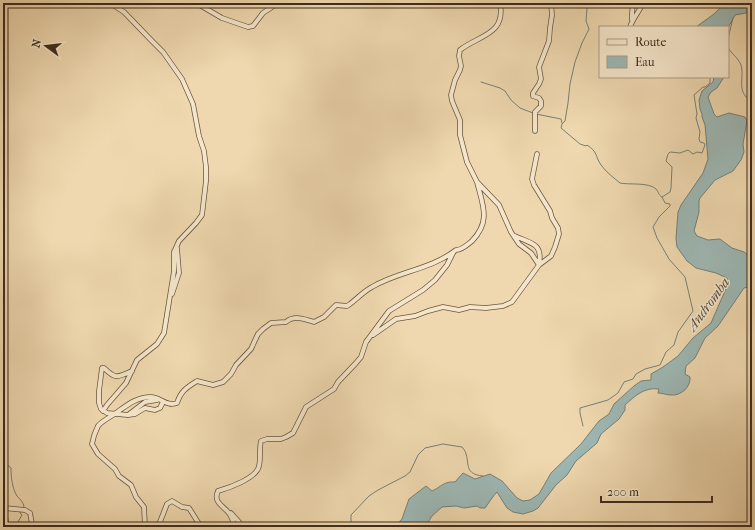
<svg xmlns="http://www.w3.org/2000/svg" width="755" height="530" font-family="'IM FELL French Canon',serif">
  <rect width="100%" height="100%" fill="#efd8af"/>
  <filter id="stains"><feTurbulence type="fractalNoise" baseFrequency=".005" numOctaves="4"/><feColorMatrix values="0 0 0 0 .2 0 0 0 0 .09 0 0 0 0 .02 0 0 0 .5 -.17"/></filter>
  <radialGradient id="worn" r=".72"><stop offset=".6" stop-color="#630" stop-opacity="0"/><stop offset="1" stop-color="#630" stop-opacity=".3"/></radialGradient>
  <path fill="#9db8b5" stroke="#778078" d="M 728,3 L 752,3 L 752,12 L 735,15 L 728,28 L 728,27 L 696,27 L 714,14 L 722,6 Z
    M 714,77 L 724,77 L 717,88 L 711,92 L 708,97 L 714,114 L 717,117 L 729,113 L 745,117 L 747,121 L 743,144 L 744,152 L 741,160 L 733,171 L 715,180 L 700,198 L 699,201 L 699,212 L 694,231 L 697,236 L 708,240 L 720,239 L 732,248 L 744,252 L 751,257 L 752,286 L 744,288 L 718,326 L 705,338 L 695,358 L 686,366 L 685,374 L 690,377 C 691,387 681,396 671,395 C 667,395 662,393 658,393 L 659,389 C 644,387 635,396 625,405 L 625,410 L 619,419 L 601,434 L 597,443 L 576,461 L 567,475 L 556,485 L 538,508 L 533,511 L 523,514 L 513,512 L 507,508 L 497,492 C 492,497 489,503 485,508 L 480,508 L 477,506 L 464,508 L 456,506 L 442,507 L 432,516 L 429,521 L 421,527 L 395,527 L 402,519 L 409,499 L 426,486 L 432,491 C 441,487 444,481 455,482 L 463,473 L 475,479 L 490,474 L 502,481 L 517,498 L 523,501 L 530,500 L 539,494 L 551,473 L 581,444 L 599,421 L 609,414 L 614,404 L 634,386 L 641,381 L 651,380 L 651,374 L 663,367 L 678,356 L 693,338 L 711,323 L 725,291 L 728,282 L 727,278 L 716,273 L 696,268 L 687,261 L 677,247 L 676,238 L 678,212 L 681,205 L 703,173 L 708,159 L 705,125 L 702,117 L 702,114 L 700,109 L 699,100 L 702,91 L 713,82 Z"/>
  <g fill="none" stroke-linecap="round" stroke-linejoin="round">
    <path stroke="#778078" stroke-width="1" d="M 586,3 L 587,8 L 586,21 L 589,29 L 582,43 L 575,62 L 570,84 L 568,103 L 565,121 L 562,124 L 561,128 L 580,144 L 586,146 L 587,145 C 598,152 595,156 601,165 C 606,172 614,178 620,183 C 629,185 649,182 656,189 C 659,192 658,195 662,197
      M 728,39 L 733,18
      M 728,41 L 728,45
      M 728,47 C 730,53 738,57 741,65 C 745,79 735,91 752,102
      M 481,82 L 500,88 L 505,91 L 511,100 L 520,108 L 533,113
      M 536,114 L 561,119 L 562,123
      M 3,374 L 5,370
      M 583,426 L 580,413 L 580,408 L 608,400 L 618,393 L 624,382 L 633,379 L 636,374 L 645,369 L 660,365 L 666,352 L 674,345 L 678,332 L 693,311 L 685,277 L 669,259 L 657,238 L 653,227 L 659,217 L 670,206 L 670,204 L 665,203 L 662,197 L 670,192 L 671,188 L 672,167 L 666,161 L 668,154 L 670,152 L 680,153 L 688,150 L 693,154 L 697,152 L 702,153 L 705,145 L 704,143 L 700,142 L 699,139 L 700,132 L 696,118 L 697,114 L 694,95 L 703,87 L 705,87 L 710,83 L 710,77
      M 3,436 L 5,442 L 5,463 L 11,468 C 11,477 12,488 17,496 C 20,499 23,502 24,506 L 23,508
      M 15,527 L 22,515 L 20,513 L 21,510
      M 351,527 L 351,515 L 369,496 L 378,490 L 405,476 L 410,472 L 418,455 L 425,448 L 443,444 L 462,447 C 473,459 460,474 483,476"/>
    <defs>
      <path id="minor" d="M 187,3 L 198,4 L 222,18 L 248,27 L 253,26 L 263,13 L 278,3
        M 500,3 C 506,35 479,35 460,50 L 459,56 L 461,66 L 460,70 L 455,80 L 451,95 L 452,101 L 460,120 L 460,135 L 467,162 L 477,182 L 499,205 L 511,232 L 519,244 L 531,253 L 539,265
        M 632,20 L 632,14 L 633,3
        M 630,27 C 633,18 639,12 643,3
        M 535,131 L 535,112 L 541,106 L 541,101 L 539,98 L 533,96 L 533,93 L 539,84 L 541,79 L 539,67 L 549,41 L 550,28 L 552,15 L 551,3
        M 515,236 C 532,244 543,243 539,265
        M 172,294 L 179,273 L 177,248
        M 373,335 L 396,319 L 415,316 L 428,311 L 443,307 L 459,310 L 470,307 L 486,308 L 503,306 L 512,302 L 539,265 L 551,256 L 555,247 L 559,234 L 558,228 L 552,218 L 550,211 L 534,185 L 532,179 L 537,154
        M 132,371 C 117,378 115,379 104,368 L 102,368 L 99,391 L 99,403 L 101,409 L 107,413 L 128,415 L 135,414 L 145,408 L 155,410 L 160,408 L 163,402
        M 103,411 L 107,405 L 126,383 L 137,360 L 157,344 L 164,333 L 174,271 L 174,252 L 179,241 L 196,223 L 202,215 L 206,181 L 206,167 L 204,151 L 199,136 L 193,104 L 182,79 L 163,52 L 151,40 L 124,12 L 110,3
        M 128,415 L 145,402 L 157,400
        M 3,506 L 7,527
        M 4,508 L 25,510 L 30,513 L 32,524 L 36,526 L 51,527
        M 231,513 L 239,522 L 241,527
        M 145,527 L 144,507 L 136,497 L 131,485 L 119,476 L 115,469 L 98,454 L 92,444 C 93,438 95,432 98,426 C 102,421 107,419 113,415 C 125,407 135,397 151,397 C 160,397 167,407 177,403 C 181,391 186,388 197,381 L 213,385 L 223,382 L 231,374 L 236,365 L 251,349 L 258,334 L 263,329 L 271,323 L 286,322 C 294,315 305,319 314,322 L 324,317 L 336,305 L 347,306 L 350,304 C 358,298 364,291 372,287 C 399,271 430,270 456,250 C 462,250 467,245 472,241 C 491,221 483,206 477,182
        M 158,527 L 167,504 L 172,501 L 182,507 L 189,508 L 201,527
        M 235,527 C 233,522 232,516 228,512 C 222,505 213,502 218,491 C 229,488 257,478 259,466 C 261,458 259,449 261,441 L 267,439 L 281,439 L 286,437 L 293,433 L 306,407 L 334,389 L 338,382 L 356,363 L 361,357 L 366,342 L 389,311 L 423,290 L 435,280 L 447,265 L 453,253"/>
    </defs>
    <use href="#minor" stroke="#6a5642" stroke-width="5.5"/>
    <use href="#minor" stroke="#f5e6cb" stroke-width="4"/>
  </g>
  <g text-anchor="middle" stroke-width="3" stroke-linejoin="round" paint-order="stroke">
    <g font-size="14" font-style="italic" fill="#564e43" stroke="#f5e6cb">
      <text transform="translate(708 304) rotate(-54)" y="5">Andromba</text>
    </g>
  </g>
  <rect width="755" height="530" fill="none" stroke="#efd8af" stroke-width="16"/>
  <rect x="4" y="4" width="747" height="522" fill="none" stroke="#3e2b1d" stroke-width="2"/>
  <rect x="8" y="8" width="739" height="514" fill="none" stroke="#3e2b1d"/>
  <rect x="599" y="26" width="130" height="52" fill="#f5e6cb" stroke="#ac9b85"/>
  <rect x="607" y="39" width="20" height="6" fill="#f5e6cb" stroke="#ac9b85"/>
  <text x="635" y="46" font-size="12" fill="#3e2b1d">Route</text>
  <rect x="607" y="56" width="20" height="12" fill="#9db8b5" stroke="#ac9b85"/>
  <text x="635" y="66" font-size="12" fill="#3e2b1d">Eau</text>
  <g transform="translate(46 46) rotate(285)" stroke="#f5e6cb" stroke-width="3" paint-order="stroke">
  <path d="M0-3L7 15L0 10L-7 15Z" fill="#3e2b1d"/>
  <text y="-6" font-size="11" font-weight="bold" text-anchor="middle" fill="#3e2b1d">N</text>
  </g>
  <path d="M601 496v6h111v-6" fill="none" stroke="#3e2b1d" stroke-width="2"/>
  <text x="607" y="496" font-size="12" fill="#3e2b1d" stroke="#f5e6cb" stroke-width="3" paint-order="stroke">200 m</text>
  <rect width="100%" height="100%" filter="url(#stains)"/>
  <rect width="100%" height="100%" fill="url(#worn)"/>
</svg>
